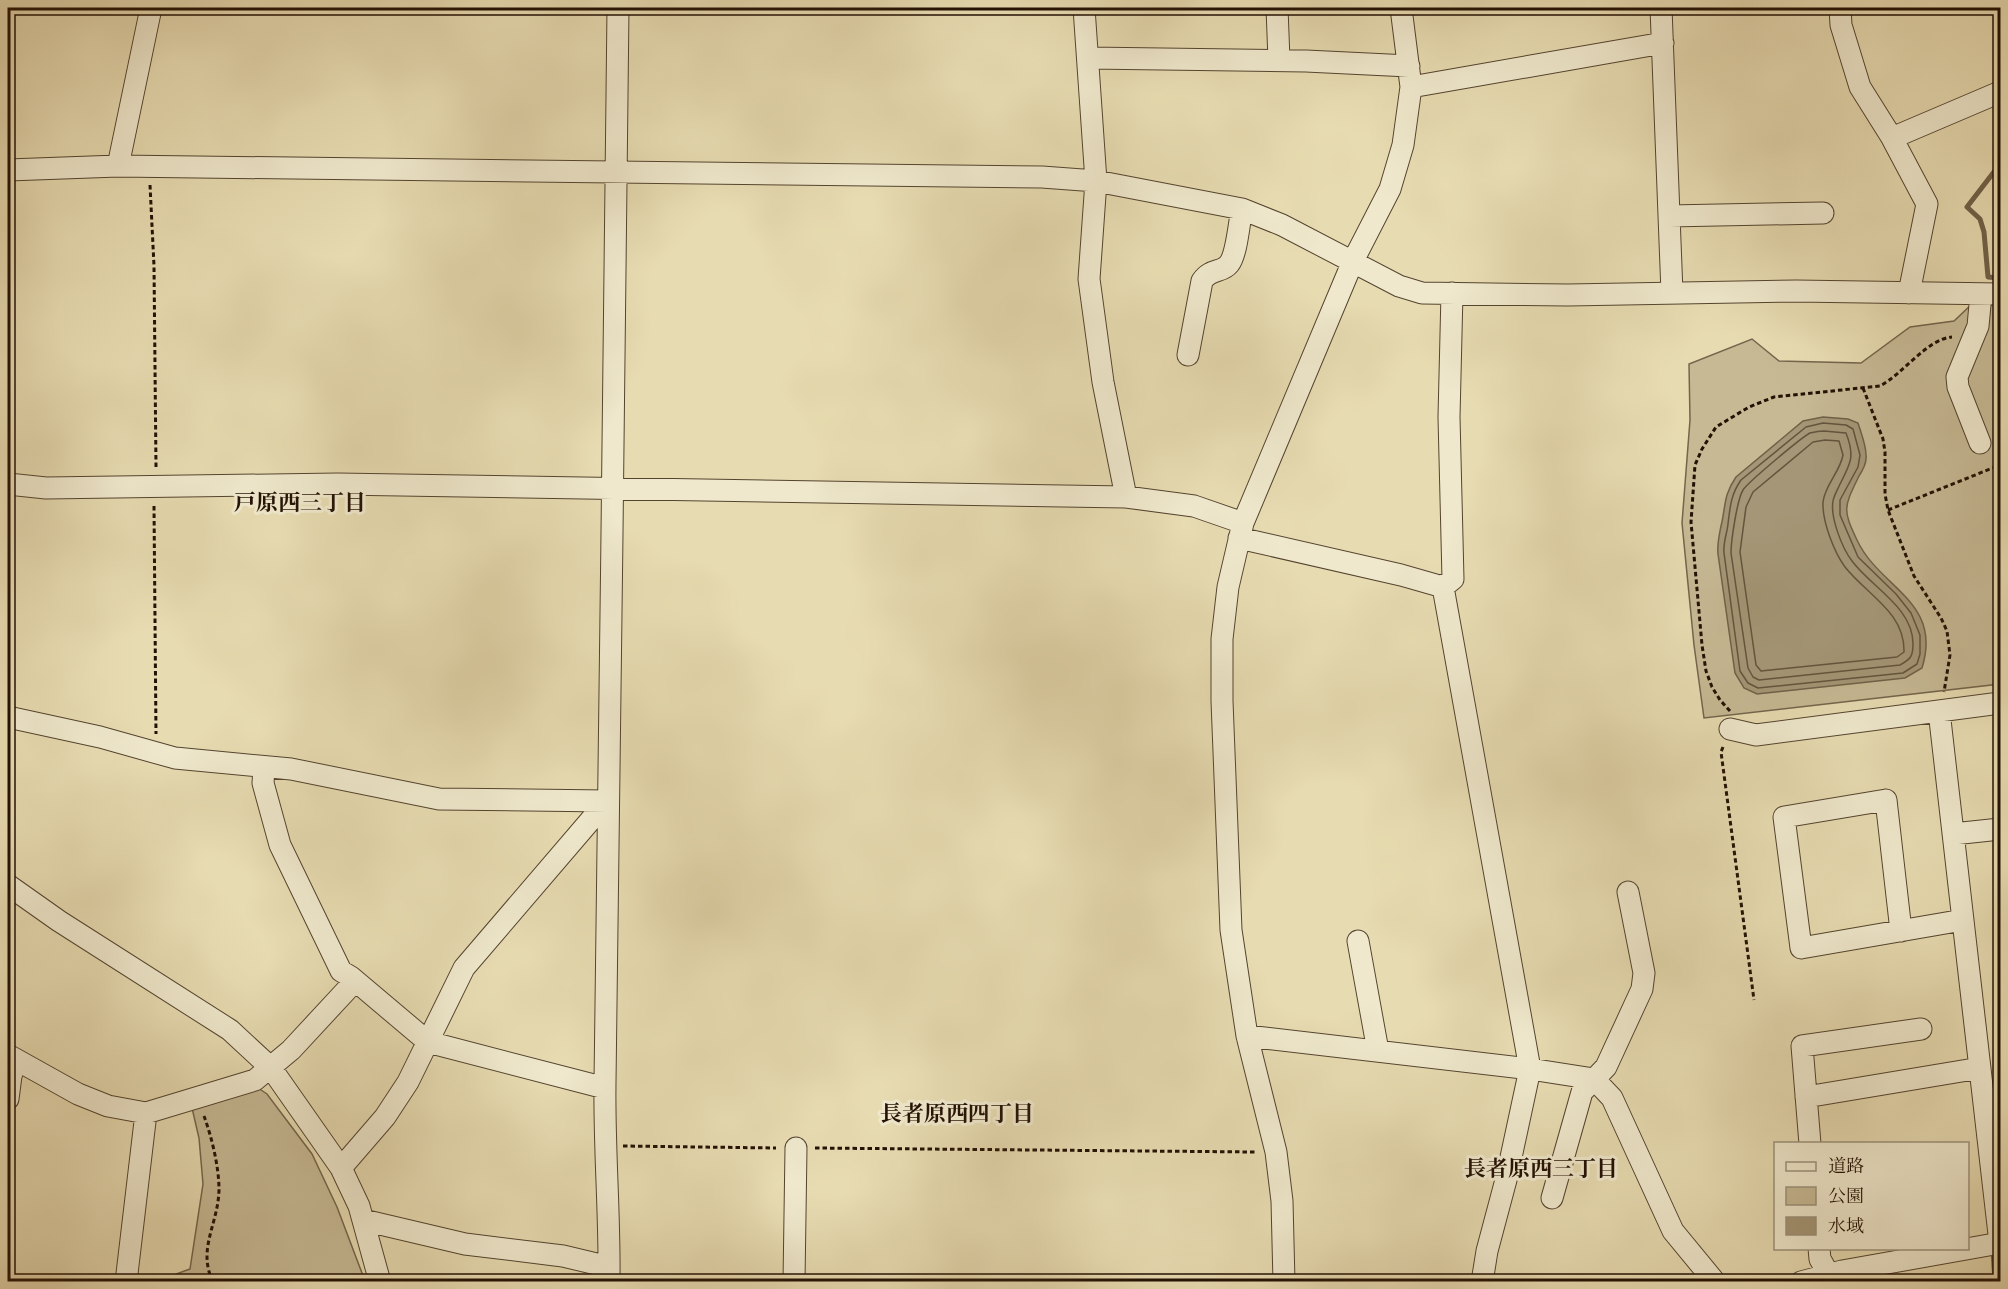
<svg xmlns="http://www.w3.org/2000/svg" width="2008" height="1289" font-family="'IM FELL Great Primer','Noto Serif JP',serif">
  <rect width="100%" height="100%" fill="#e7dbb1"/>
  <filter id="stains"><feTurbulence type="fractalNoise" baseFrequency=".00333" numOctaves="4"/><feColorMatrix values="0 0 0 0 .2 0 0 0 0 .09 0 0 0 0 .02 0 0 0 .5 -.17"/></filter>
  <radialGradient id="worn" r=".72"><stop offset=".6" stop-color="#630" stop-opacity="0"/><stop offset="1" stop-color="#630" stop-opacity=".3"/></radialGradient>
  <path fill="#c6b994" stroke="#74654c" stroke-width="1.5" d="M 1972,304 L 2000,305 L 2000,684 L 1704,718 L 1694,645 L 1682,523 L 1690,420 L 1689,364 L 1752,339 L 1779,361 L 1861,363 L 1910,327 L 1954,321 Z
    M 258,1088 L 267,1094 L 312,1154 L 337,1207 L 365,1281 L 171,1282 L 176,1274 L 190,1269 L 203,1184 L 199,1138 L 192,1108 Z"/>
  <path fill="#a49676" stroke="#706148" stroke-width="1.5" d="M 1823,417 L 1848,419 L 1858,423 C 1861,433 1866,445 1866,455 C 1867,462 1863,470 1859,476 C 1844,507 1842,509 1857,540 C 1879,588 1943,601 1922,668 L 1905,678 L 1757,694 L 1744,688 L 1735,673 L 1718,554 C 1717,544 1719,536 1721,526 C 1726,506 1723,496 1736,477 L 1803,421 Z"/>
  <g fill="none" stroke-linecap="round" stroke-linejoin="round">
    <path stroke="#64543d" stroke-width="1.5" d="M 1823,423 L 1846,425 L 1853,429 L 1860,455 L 1858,467 L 1840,500 L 1840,515 L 1858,557 L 1896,594 L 1911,613 L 1920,635 L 1920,654 L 1917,664 L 1903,673 L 1758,688 L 1748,683 L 1740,671 L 1724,553 C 1723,542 1727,534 1728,524 C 1730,507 1731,494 1741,480 L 1806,427 Z
      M 1824,431 L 1846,433 C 1855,456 1851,463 1840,484 C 1838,489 1834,495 1833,501 C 1830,517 1842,548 1852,561 C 1871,587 1913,607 1913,644 C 1913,656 1911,659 1900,665 L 1759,680 L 1753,677 L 1748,668 L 1731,553 C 1731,541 1737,500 1743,490 C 1748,482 1802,437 1810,433 C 1814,432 1820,431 1824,431 Z
      M 1825,440 L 1839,441 L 1843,455 C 1840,472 1825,485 1823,502 C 1822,521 1834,552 1845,567 C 1867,595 1905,612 1904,652 L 1897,657 L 1761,671 L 1756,665 L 1740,552 L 1746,507 L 1753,492 L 1813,442 Z"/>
    <path stroke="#706148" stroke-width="5" d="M 2000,164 L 1967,207 L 1980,219 L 1984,232 L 1988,277 L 2000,278
      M 1993,1249 L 1995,1282"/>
    <defs>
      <path id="minor" d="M 1084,8 L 1096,181 L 1089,279 L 1103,382 L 1126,497
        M 1277,8 L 1279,60
        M 1661,8 L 1672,293
        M 1840,8 L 1841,25 L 1860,87 L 1892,138
        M 1089,58 L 1306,61 L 1409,66
        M 1411,87 L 1663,43
        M 118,166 L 151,8
        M 8,170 L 118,166 L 1042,177 L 1096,181 L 1242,209 L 1282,225 L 1399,286 L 1422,293 L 1568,295 L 1796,291 L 2000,294
        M 1669,216 L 1823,213
        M 1909,293 L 1927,204 L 1892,138 L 2000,92
        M 1188,355 L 1202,281 C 1211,268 1222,273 1229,264 C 1237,254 1239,222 1242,209
        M 1980,443 L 1958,387 L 1957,377 L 1978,326 L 1981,294
        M 8,484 L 46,488 L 338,484 L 1126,497 L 1194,506 L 1243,523
        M 1239,538 L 1401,575 L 1443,587
        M 1443,587 L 1530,1069 L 1507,1176 L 1487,1251 L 1482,1282
        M 1443,587 L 1453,579 L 1449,417 L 1452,293
        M 8,717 L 100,737 L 175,758 L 291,769 L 439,799 L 607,801
        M 1730,729 L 1756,735 L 1939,711
        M 264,768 L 263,783 L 280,845 L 341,971 L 351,977 L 428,1042 L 605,1088
        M 1953,834 L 2000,829
        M 8,885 L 59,921 L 230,1030 L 271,1068 L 341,1168 L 359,1206 L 380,1282
        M 1901,931 L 1886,800 L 1784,817 L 1801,948 L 1963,920
        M 1358,941 L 1378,1051
        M 1247,1036 L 1530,1069 L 1594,1079 L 1612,1098 L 1673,1231 L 1715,1282
        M 8,1055 L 78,1094 L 108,1106 L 146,1113 L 255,1080 L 291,1050 L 355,981
        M 1806,1097 L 1980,1068
        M 8,1099 L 11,1076 L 16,1060
        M 1810,1144 L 1802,1046 L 1921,1029
        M 341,1168 L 385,1117 L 408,1082 L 464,968 L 607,801
        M 1552,1198 L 1582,1092 L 1606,1067 L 1642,989 L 1644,973 L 1628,892
        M 363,1220 L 465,1244 L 563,1256 L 609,1267
        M 2000,1243 L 1939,711 L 2000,703
        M 1819,1248 L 1820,1259 L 1833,1282
        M 126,1282 L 146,1113
        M 609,1282 C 610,1215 604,1149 605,1083 C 607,725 617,366 618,8
        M 794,1282 L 796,1148
        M 1284,1282 L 1282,1201 L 1276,1152 L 1247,1036 L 1231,930 L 1222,701 L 1222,639 L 1228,587 L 1243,523 L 1353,261 L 1390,189 L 1403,145 L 1411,87 L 1401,8
        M 1801,1282 L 1842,1271 L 2000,1243"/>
    </defs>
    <use href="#minor" stroke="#54442f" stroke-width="23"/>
    <path stroke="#231104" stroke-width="3" stroke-dasharray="4.5 3" stroke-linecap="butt" d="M 150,185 L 154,266 L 156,467
      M 1863,388 L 1883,439 L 1885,452 L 1885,494 L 1888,510 L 1914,576 L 1941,618 L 1947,631 L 1950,655 L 1944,692
      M 154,506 L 156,734
      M 1888,510 L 2000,465
      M 1730,711 L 1720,700 L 1712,687 L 1706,671 L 1702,645 L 1691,522 L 1695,465 L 1702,449 L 1716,427 L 1749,407 L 1774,397 L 1880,386 C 1903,374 1927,339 1952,337
      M 1723,747 L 1721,752 L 1754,1000
      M 204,1116 C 212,1138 219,1167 219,1190 C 218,1225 197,1249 213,1282
      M 623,1146 L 776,1148
      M 815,1148 L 1256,1152"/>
    <use href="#minor" stroke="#efe8cc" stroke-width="21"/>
  </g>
  <g text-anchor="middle" stroke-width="6" stroke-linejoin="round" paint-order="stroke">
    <g font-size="22" font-weight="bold" fill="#231104" stroke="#efe8cc">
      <text x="300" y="510">戸原西三丁目</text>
      <text x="957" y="1121">長者原西四丁目</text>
      <text x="1541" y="1176">長者原西三丁目</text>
    </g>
  </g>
  <rect width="2008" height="1289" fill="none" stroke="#e7dbb1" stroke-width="30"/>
  <rect x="9" y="9" width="1990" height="1271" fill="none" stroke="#231104" stroke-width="3"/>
  <rect x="15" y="15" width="1978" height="1259" fill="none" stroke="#231104" stroke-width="1.5"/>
  <rect x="1774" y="1142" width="195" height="108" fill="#efe8cc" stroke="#9d927c" stroke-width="1.5"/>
  <rect x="1786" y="1162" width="30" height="9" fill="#efe8cc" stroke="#9d927c" stroke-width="1.5"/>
  <text x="1828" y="1172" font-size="18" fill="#231104">道路</text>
  <rect x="1786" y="1187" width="30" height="18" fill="#c6b994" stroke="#9d927c" stroke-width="1.5"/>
  <text x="1828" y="1202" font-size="18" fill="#231104">公園</text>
  <rect x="1786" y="1217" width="30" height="18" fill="#a49676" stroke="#9d927c" stroke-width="1.5"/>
  <text x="1828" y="1232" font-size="18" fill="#231104">水域</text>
  <rect width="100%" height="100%" filter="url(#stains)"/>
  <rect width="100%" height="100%" fill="url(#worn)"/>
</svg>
